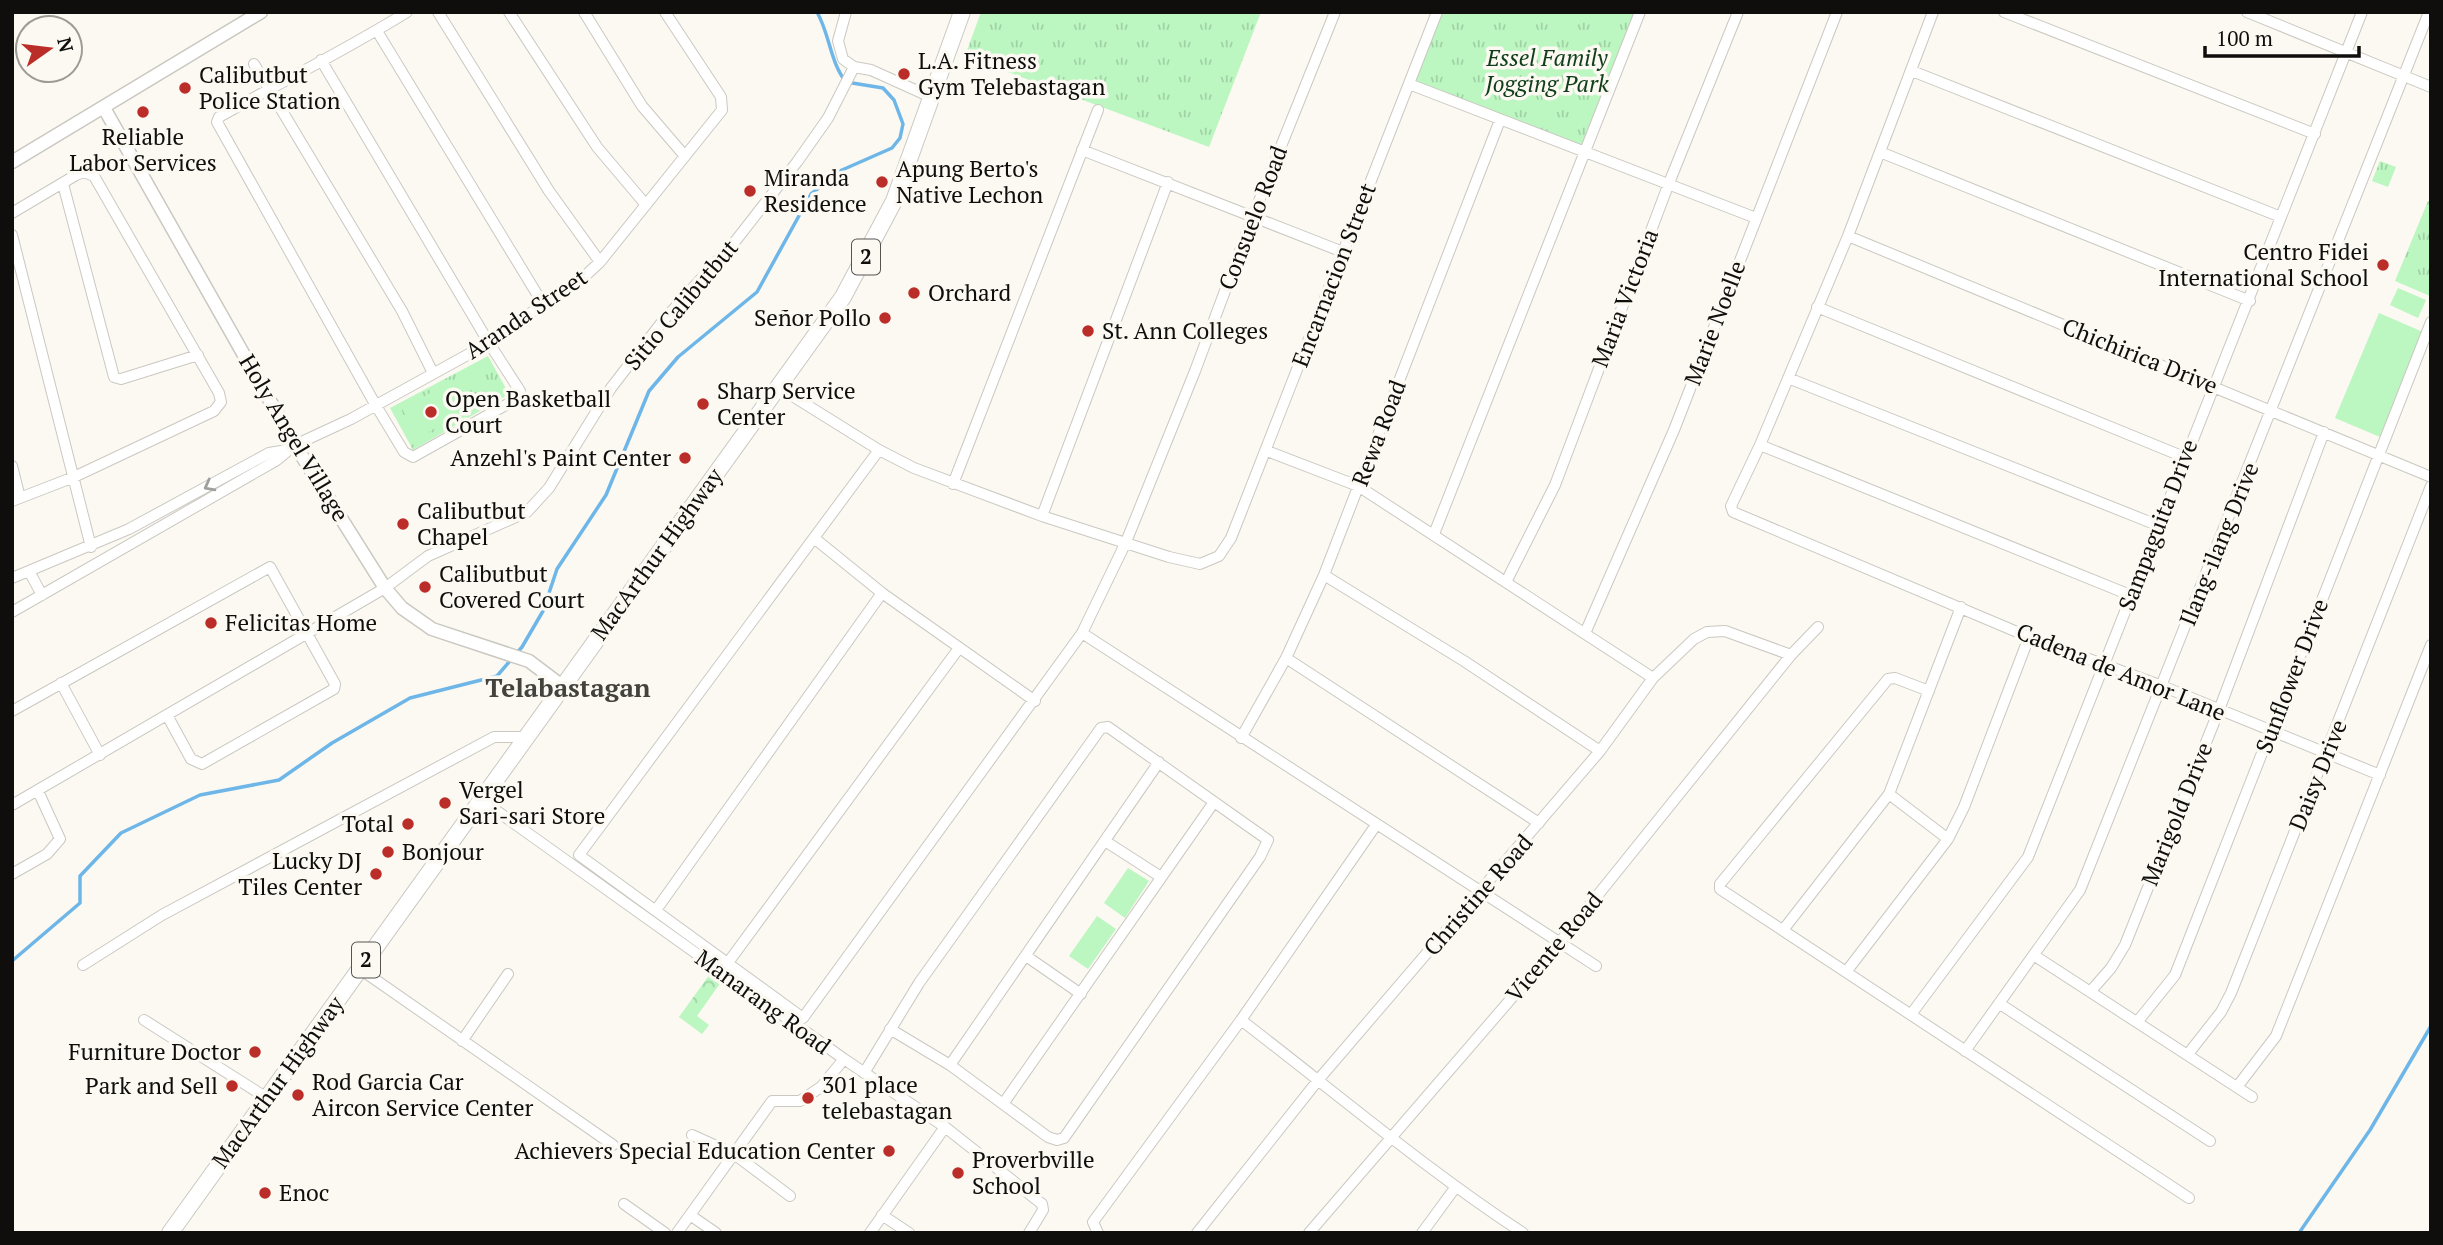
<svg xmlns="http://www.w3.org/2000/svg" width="2443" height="1245" font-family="'PT Serif',serif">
  <defs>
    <pattern id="grass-tufts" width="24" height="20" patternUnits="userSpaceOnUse" patternTransform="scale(1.75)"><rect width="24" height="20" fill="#bcf6c1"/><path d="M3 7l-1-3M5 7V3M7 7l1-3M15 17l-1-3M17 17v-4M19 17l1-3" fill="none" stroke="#a0d2a5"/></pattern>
    <pattern id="forest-crowns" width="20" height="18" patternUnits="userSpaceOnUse" patternTransform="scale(1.75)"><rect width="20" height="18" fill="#bcf6c1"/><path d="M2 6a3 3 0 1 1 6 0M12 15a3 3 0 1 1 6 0" fill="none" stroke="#a0d2a5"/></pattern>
  </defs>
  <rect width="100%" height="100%" fill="#fbf9f2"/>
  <path fill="url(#grass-tufts)" d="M 981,12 L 1261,12 L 1209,147 L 965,56 Z
    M 1441,12 L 1638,12 L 1583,149 L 1414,81 Z
    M 2380,161 L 2396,167 L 2388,187 L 2372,181 Z
    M 2428,201 L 2431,202 L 2430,296 L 2395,281 Z
    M 488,356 L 509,394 L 413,450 L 390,408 Z"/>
  <path fill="url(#forest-crowns)" d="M 710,974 L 721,982 L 697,1016 L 709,1025 L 702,1034 L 679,1017 Z"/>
  <path fill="#bcf6c1" d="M 2398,288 L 2426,300 L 2418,318 L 2390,305 Z
    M 2379,313 L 2423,332 L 2380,437 L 2335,418 Z
    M 444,385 L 460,414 L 418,438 L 402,409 Z
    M 1128,868 L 1149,881 L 1125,918 L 1104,903 Z
    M 1097,916 L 1116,929 L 1088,969 L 1069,956 Z"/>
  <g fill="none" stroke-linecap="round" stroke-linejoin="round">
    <path stroke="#6eb6e8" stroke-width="3.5" d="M 12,961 L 80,903 L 80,876 L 121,833 L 200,795 L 279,780 L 332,743 L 410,698 L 497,676 L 522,647 L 543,611 L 557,569 L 606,495 L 649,391 L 678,357 L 757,292 L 811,194 L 842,170 L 892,148 L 900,138 L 903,124 L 894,100 L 883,88 L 846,82 C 830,62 830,35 817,12
      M 2299,1233 L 2370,1130 L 2431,1026"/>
    <defs>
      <path id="minor" d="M 438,12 L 549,191 L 600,262
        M 509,12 L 597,147 L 646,205
        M 584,12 L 642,106 L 684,155
        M 846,12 L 838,41 L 843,59 L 854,67 L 871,70 L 933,98
        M 1933,12 L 1848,236 L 1760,445 L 1731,506 L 1733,512 L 2029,637 L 2162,686 L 2380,775
        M 2004,12 L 2315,134
        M 2247,12 L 2431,87
        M 377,31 L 543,304
        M 321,60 L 489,343 L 520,391 L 520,397 L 413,457 L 404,452 L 375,404 L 217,122 L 219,117 C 281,82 346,50 407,12
        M 254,64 L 402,311 L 433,373
        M 1912,71 L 2281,217
        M 1409,84 L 1756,218
        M 1082,150 L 1343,252
        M 1880,152 L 2250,301
        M 63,184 L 114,377 L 121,379 L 198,355
        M 12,213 L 76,175 L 84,172 L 94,176 L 219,393 L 221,402 L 214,411 L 74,477 L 12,501
        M 12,235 L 91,547
        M 1848,236 L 2431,477
        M 1817,307 L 2184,457
        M 1788,378 L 2157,525
        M 778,387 L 879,450 L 914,468 L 1042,516 L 1169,557 L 1200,564 L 1219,556 L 1231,538 L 1437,12
        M 1760,445 L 2130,595
        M 879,450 L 579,855 L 803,1018 L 1082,633 L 1126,542 L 1195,371 L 1253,216 L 1335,12
        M 1267,451 L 1358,486 L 1653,678
        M 12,466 L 20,498
        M 953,484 L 1098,110
        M 1042,516 L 1168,182
        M 1434,534 L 1640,12
        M 814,538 L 882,593 L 1035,701
        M 29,571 L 42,595
        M 1324,575 L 1464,661 L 1600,751
        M 12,578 L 129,529 L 269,453 L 287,450
        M 1506,582 L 1555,485 L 1669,183 L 1738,12
        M 12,612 L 277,460 L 295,445 L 351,419 L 489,343 L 543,304 L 572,288 L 600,262 L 722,110 L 721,97 L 665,12
        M 1586,631 L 1674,430 L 1837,12
        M 1082,633 L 1596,966
        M 1286,658 L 1539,823
        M 61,683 L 100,755
        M 1929,691 L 1895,678 L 1888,679 L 1720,884 L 1720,889 L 2189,1198
        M 12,711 L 270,567 L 335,684 L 334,689 L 202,764 L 191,759 L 168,717
        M 1241,738 L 1286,658 L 1324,575 L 1500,120
        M 1889,794 L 1948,839
        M 480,799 L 844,1059 L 945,1127 L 1042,1204 L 1043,1210 L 1029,1233
        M 12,805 L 385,588 L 428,556 L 527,512 L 549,488 L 611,388 L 662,322 L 737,239 L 797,162 L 828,118 L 854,67
        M 1105,841 L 1161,877
        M 12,874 L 47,854 L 60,839 L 38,791
        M 656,910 L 882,593
        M 1783,930 L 1889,794 L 1961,607
        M 1026,956 L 1081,994
        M 2035,956 L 2252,1097
        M 727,964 L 959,648
        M 83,965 L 162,915 L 494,737 L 524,737
        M 360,969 L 613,1145
        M 1846,972 L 1948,839 L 1964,807 L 2029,637
        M 2090,992 L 2111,968 L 2125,945 L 2219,710 L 2324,432
        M 2000,1004 L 2210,1141
        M 1912,1013 L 2028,857 L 2362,12
        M 144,1020 L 267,1098
        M 1241,1020 C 1335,1092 1424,1168 1523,1233
        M 2138,1021 L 2175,975 L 2431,322
        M 462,1041 L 508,974
        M 1965,1051 L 2080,890 L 2429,12
        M 2188,1054 L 2221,1012 L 2231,993 L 2431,486
        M 950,1065 L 1159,762
        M 864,1073 L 919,983 L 1101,728 L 1108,727 L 1268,840 L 1260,857 L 1064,1138 L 1057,1140 L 1048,1137 L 950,1065 L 890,1029
        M 2237,1087 L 2276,1036 L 2431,645
        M 1003,1104 L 1214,802
        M 692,1135 L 734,1154 L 790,1196
        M 624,1204 L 665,1233
        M 690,1215 L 716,1233
        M 882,1215 L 909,1233
        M 677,1233 L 772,1101 L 800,1101 L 821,1087 L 844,1059
        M 870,1233 L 945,1127
        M 1098,1233 L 1093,1222 L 1241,1020 L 1376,825
        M 1197,1233 L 1319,1079 L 1600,751 L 1653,678 L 1694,639 L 1707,632 L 1725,631 L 1791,655
        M 1309,1233 L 1560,942 L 1791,655 L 1818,627
        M 1422,1233 L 1455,1188"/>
      <path id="tertiary" d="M 104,108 L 295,445 L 385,588 L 402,608 L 432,629 L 529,661 L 562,686
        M 12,162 L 261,12"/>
      <path id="trunk" d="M 170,1233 L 843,297 L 894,201 L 962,12"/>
    </defs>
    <use href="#minor" stroke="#cac8c1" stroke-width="12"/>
    <use href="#tertiary" stroke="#cac8c1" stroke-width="15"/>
    <use href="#trunk" stroke="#cac8c1" stroke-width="18"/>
    <use href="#minor" stroke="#fff" stroke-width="10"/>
    <use href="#tertiary" stroke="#fff" stroke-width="12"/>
    <use href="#trunk" stroke="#fff" stroke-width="16"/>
  </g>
  <defs><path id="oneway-chevron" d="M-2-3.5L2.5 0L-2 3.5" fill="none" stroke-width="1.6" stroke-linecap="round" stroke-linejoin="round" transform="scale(1.75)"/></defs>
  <use stroke="#9f9f9e" href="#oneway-chevron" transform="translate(209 486) rotate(152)"/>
  <g fill="#bb2d28" stroke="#fbf9f2" stroke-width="2.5">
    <circle cx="904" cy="74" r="7"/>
    <circle cx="185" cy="88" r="7"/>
    <circle cx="143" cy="112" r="7"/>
    <circle cx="882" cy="182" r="7"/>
    <circle cx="750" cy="191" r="7"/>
    <circle cx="2383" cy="265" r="7"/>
    <circle cx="914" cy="293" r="7"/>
    <circle cx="885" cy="318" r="7"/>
    <circle cx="1088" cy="331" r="7"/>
    <circle cx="703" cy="404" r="7"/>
    <circle cx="431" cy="412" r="7"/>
    <circle cx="685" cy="458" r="7"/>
    <circle cx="403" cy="524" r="7"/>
    <circle cx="425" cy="587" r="7"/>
    <circle cx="211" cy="623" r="7"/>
    <circle cx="445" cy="803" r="7"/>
    <circle cx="408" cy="824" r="7"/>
    <circle cx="388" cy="852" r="7"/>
    <circle cx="376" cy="874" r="7"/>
    <circle cx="255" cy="1052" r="7"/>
    <circle cx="232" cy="1086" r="7"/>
    <circle cx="298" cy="1095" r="7"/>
    <circle cx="808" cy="1098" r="7"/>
    <circle cx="889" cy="1151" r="7"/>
    <circle cx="958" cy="1173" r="7"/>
    <circle cx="265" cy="1193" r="7"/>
  </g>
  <g text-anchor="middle" stroke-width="7" stroke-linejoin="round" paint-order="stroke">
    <g fill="#fbf9f2" stroke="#565451" stroke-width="2">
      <rect x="852" y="239.5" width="28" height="35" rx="5"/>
      <rect x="352" y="942.5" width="28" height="35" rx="5"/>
    </g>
    <g font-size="21" font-weight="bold" fill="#0f0e0c">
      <text x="866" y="264">2</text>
      <text x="366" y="967">2</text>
    </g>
    <g font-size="23" font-style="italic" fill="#103e1a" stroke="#fbf9f2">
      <text x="1547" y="66">Essel Family<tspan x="1547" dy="26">Jogging Park</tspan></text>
    </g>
    <g font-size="23" fill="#0f0e0c" stroke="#fbf9f2" text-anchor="start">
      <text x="918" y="69">L.A. Fitness<tspan x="918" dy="26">Gym Telebastagan</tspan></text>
      <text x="199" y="83">Calibutbut<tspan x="199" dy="26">Police Station</tspan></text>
      <text x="143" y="145" text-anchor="middle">Reliable<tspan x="143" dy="26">Labor Services</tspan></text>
      <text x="896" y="177">Apung Berto's<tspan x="896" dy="26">Native Lechon</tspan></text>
      <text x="764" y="186">Miranda<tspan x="764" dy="26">Residence</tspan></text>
      <text x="2369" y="260" text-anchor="end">Centro Fidei<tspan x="2369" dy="26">International School</tspan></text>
      <text x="928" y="301">Orchard</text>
      <text x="871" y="326" text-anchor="end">Señor Pollo</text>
      <text x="1102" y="339">St. Ann Colleges</text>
      <text x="717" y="399">Sharp Service<tspan x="717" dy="26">Center</tspan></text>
      <text x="445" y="407">Open Basketball<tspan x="445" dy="26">Court</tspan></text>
      <text x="671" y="466" text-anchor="end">Anzehl's Paint Center</text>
      <text x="417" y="519">Calibutbut<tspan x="417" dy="26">Chapel</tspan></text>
      <text x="439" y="582">Calibutbut<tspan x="439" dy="26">Covered Court</tspan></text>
      <text x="225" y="631">Felicitas Home</text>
      <text x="459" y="798">Vergel<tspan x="459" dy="26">Sari-sari Store</tspan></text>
      <text x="394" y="832" text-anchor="end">Total</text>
      <text x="402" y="860">Bonjour</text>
      <text x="362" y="869" text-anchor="end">Lucky DJ<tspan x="362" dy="26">Tiles Center</tspan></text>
      <text x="241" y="1060" text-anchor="end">Furniture Doctor</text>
      <text x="312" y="1090">Rod Garcia Car<tspan x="312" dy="26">Aircon Service Center</tspan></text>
      <text x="822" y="1093">301 place<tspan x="822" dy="26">telebastagan</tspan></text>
      <text x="218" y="1094" text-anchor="end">Park and Sell</text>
      <text x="875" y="1159" text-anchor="end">Achievers Special Education Center</text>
      <text x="972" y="1168">Proverbville<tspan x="972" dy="26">School</tspan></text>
      <text x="279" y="1201">Enoc</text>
    </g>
    <g font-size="23" fill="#0f0e0c" stroke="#fbf9f2">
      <text transform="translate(1253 218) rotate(-69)" y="8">Consuelo Road</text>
      <text transform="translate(1334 275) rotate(-69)" y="8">Encarnacion Street</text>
      <text transform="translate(1625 298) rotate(-69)" y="8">Maria Victoria</text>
      <text transform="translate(681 305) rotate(-50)" y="8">Sitio Calibutbut</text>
      <text transform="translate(526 314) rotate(-34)" y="8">Aranda Street</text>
      <text transform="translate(1715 323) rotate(-69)" y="8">Marie Noelle</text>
      <text transform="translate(2140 356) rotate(22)" y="8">Chichirica Drive</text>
      <text transform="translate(1379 433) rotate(-69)" y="8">Rewa Road</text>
      <text transform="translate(294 438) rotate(59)" y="8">Holy Angel Village</text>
      <text transform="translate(2158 525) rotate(-69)" y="8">Sampaguita Drive</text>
      <text transform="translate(2219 544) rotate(-68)" y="8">Ilang-ilang Drive</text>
      <text transform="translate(657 554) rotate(-54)" y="8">MacArthur Highway</text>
      <text transform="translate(2121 672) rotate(22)" y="8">Cadena de Amor Lane</text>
      <text transform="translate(2292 676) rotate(-69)" y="8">Sunflower Drive</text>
      <text transform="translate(2318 775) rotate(-68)" y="8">Daisy Drive</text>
      <text transform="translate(2177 814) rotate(-68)" y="8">Marigold Drive</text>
      <text transform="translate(1478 895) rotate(-49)" y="8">Christine Road</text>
      <text transform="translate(1554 947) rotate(-50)" y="8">Vicente Road</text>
      <text transform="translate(763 1002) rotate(36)" y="8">Manarang Road</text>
      <text transform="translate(278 1082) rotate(-54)" y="8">MacArthur Highway</text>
    </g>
    <g font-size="26" font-weight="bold" fill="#44423d" stroke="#fbf9f2">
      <text x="568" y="697">Telabastagan</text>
    </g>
  </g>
  <rect width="2443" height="1245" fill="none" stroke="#0f0e0c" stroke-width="28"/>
  <g transform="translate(49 49) rotate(76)"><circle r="33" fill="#fbf9f2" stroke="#9d9b96" stroke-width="2"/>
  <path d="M0-5L12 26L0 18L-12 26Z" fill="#bb2d28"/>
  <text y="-10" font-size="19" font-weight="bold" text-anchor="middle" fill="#0f0e0c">N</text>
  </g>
  <path d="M2205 46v10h154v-10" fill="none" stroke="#0f0e0c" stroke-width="3.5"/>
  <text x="2216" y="46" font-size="21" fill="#0f0e0c" stroke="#fbf9f2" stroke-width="5" paint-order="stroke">100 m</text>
</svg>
